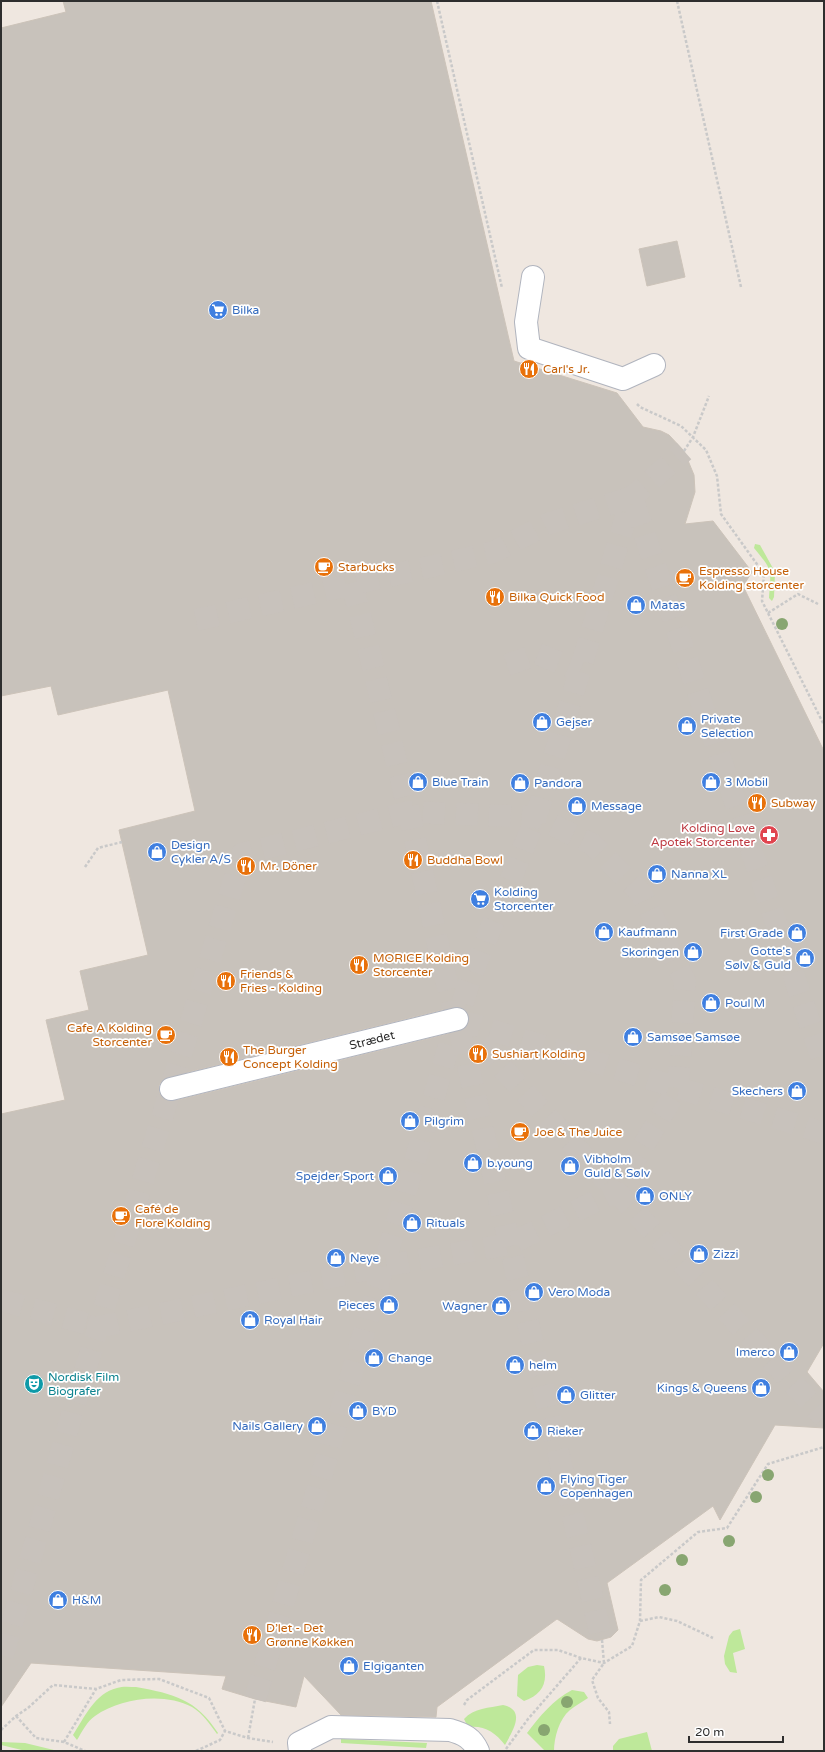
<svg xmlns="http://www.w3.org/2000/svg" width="825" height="1752" font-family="'Varela Round',sans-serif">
  <rect width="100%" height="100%" fill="#efe7e0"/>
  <path fill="#bee89a" d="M 755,544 L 760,545 L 775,572 L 774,597 L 772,601 L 769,598 C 771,569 773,571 754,548 Z
    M 740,1629 L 745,1649 L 733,1653 L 737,1673 L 730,1672 L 725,1664 L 724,1656 L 729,1636 L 733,1631 Z
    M 537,1665 L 544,1666 C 548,1684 541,1695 524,1701 L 517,1696 L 518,1675 L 528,1667 Z
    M 136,1687 C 174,1694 196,1699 218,1733 L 217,1734 C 210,1724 202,1713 192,1707 C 164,1692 120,1698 95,1716 C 87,1721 82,1732 77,1740 L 73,1735 C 84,1718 95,1693 117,1688 C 123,1686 130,1687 136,1687 Z
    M 572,1690 L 584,1692 L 588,1698 C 582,1702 575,1706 570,1710 C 559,1719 554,1738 554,1751 L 545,1751 L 527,1733 C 540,1716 553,1700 572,1690 Z
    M 503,1705 C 527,1710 512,1732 505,1745 C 495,1732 484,1725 468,1727 L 464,1719 C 474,1708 489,1708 503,1705 Z
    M 647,1732 L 652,1751 L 613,1751 L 613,1746 L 619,1739 Z
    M 341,1739 L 427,1743 L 426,1748 L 341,1743 Z
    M 1,1742 L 25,1743 L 58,1751 L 26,1751 L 1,1745 Z"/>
  <path fill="#c8c2bb" stroke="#ccc3b9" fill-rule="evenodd" d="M 63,1 L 431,1 L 514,361 L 617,393 L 643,427 L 661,431 L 669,435 L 684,451 L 694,475 L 695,492 L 685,524 L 713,521 L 752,572 L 743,586 L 824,751 L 824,1343 L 807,1372 L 824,1392 L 824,1428 L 775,1425 L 720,1520 L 713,1506 L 607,1583 L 618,1630 L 611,1637 L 597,1641 L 588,1639 L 557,1619 L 437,1707 L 436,1717 L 341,1715 L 304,1676 L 296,1707 L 255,1699 L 222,1689 L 226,1676 L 31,1663 L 1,1707 L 1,1114 L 65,1100 L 46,1020 L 89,1010 L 80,971 L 148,955 L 119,830 L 195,811 L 168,690 L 58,715 L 51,686 L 1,696 L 1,28 L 66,12 ZM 454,1007 L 461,1007 L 466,1011 L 469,1016 L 469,1023 L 465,1028 L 460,1031 L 174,1101 L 167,1101 L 162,1097 L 159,1092 L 159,1085 L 163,1080 L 168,1077 Z
    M 677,241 L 685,277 L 647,286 L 639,249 Z"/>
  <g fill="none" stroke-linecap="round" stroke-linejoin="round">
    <path stroke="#c8c2bc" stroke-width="22" stroke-dasharray="22 11" stroke-linecap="butt" d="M 352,583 L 409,812 L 445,976 L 457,1019 L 602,1640
      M 196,620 L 494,552 L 547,524 L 632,497 L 824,1065
      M 507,665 L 538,654 L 580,671
      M 458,1020 L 824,1417
      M 459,1020 L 824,1133
      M 1,1300 L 99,1327 L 384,1266 L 510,1244 L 616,1191 L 678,1088 L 685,981 L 641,893 L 592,844 L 536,817 L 409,812 L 242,854 L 74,1407 L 1,1662
      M 255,1699 L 457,1019 L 472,974 L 536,817 L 632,497 L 684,451"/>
    <defs>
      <path id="minor" d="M 533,277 L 526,322 L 529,348 L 623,379 L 654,365
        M 171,1089 L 457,1019
        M 300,1751 L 299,1743 L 331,1727 L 450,1730 C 464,1734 472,1738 478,1751"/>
    </defs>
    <use href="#minor" stroke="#b0b4be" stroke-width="24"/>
    <path stroke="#c9c9c9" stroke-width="2.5" stroke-dasharray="3 2" stroke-linecap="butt" d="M 437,1 L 502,288
      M 677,1 L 741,287
      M 637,404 L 640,407 L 681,426 L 706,450 L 717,476 L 721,514 L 764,574 L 762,601 L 824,725
      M 684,451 L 693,437 L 709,396
      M 768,613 L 798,594 L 818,604
      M 85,867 L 98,848 L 122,842
      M 640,1621 L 659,1617 L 677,1621 L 713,1638
      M 602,1640 L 604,1663 L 592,1680 L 598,1698 L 609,1712 L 610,1724
      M 464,1705 L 467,1700 L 534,1650 L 558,1650 L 581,1658 L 604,1663 L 632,1646 L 640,1621 L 641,1580 L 698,1532 L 727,1528 L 768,1464 L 824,1447
      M 16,1716 L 36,1738 L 64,1742 L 85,1751
      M 1,1730 L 16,1716 L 28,1708 L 53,1685 L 96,1689 L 121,1680 L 159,1679 L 209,1698 L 225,1731 L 248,1738 L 273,1742
      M 248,1738 L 255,1699
      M 64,1742 L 96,1689
      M 506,1749 L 528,1719 L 581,1658
      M 196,1751 L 220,1740 L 225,1731"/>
    <use href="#minor" stroke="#fff" stroke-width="22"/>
  </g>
  <g fill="#88a671">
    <circle cx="782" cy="624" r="6"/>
    <circle cx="768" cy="1475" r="6"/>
    <circle cx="756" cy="1497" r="6"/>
    <circle cx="729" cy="1541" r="6"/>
    <circle cx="682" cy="1560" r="6"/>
    <circle cx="665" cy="1590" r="6"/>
    <circle cx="567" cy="1702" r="6"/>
    <circle cx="544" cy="1730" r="6"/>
  </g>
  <defs>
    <symbol id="supermarket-disc" viewBox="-11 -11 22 22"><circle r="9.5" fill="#3f7fe0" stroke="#fff"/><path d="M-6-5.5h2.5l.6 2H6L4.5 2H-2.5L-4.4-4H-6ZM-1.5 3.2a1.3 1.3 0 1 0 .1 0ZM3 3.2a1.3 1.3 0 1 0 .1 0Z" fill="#fff"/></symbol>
    <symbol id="restaurant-disc" viewBox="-11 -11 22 22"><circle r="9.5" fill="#e8710a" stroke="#fff"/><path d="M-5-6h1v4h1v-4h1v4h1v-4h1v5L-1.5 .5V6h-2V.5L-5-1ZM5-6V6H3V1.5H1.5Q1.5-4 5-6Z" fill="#fff"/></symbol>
    <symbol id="cafe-disc" viewBox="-11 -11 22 22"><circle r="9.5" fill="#e8710a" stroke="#fff"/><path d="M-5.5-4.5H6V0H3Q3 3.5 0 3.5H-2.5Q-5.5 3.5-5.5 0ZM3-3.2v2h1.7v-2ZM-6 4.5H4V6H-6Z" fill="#fff"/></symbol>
    <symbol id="shop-disc" viewBox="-11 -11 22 22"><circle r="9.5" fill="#3f7fe0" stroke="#fff"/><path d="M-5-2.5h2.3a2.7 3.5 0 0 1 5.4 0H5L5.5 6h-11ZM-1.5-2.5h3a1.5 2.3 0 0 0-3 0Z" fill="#fff"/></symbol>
    <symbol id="pharmacy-disc" viewBox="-11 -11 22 22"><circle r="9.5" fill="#e0444e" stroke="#fff"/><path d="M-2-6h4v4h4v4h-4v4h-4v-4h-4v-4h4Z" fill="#fff"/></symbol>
    <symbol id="theatre-disc" viewBox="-11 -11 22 22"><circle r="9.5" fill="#0f9aa8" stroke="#fff"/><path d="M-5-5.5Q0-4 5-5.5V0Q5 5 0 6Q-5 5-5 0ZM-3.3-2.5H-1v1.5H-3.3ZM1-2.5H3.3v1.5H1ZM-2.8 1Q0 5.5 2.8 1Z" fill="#fff"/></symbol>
  </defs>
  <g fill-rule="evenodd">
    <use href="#supermarket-disc" x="207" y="299" width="22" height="22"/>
    <use href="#restaurant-disc" x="518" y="358" width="22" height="22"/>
    <use href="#cafe-disc" x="313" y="556" width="22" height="22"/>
    <use href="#cafe-disc" x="674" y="567" width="22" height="22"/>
    <use href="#restaurant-disc" x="484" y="586" width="22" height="22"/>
    <use href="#shop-disc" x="625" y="594" width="22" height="22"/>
    <use href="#shop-disc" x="531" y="711" width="22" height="22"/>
    <use href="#shop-disc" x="676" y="715" width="22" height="22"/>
    <use href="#shop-disc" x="407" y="771" width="22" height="22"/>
    <use href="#shop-disc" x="700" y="771" width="22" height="22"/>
    <use href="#shop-disc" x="509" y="772" width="22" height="22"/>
    <use href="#restaurant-disc" x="746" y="792" width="22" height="22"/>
    <use href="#shop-disc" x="566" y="795" width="22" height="22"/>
    <use href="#pharmacy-disc" x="758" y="824" width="22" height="22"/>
    <use href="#shop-disc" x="146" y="841" width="22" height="22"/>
    <use href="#restaurant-disc" x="402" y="849" width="22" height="22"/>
    <use href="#restaurant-disc" x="235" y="855" width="22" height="22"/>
    <use href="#shop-disc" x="646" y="863" width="22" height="22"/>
    <use href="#supermarket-disc" x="469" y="888" width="22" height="22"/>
    <use href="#shop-disc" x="593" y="921" width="22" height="22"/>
    <use href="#shop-disc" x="786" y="922" width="22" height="22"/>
    <use href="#shop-disc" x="682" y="941" width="22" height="22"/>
    <use href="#shop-disc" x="794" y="947" width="22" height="22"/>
    <use href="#restaurant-disc" x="348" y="954" width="22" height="22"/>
    <use href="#restaurant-disc" x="215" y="970" width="22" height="22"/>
    <use href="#shop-disc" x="700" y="992" width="22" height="22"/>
    <use href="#cafe-disc" x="155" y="1024" width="22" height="22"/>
    <use href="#shop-disc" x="622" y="1026" width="22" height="22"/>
    <use href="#restaurant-disc" x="467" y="1043" width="22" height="22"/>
    <use href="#restaurant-disc" x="218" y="1046" width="22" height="22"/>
    <use href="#shop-disc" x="786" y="1080" width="22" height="22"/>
    <use href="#shop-disc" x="399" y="1110" width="22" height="22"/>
    <use href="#cafe-disc" x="509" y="1121" width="22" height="22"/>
    <use href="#shop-disc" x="462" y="1152" width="22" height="22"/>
    <use href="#shop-disc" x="559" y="1155" width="22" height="22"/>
    <use href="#shop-disc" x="377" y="1165" width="22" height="22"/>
    <use href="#shop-disc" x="634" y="1185" width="22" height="22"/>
    <use href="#cafe-disc" x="110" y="1205" width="22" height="22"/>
    <use href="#shop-disc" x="401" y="1212" width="22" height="22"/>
    <use href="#shop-disc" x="688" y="1243" width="22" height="22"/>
    <use href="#shop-disc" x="325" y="1247" width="22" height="22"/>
    <use href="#shop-disc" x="523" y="1281" width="22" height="22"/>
    <use href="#shop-disc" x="378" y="1294" width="22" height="22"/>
    <use href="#shop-disc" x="490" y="1295" width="22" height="22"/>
    <use href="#shop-disc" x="239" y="1309" width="22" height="22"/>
    <use href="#shop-disc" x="778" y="1341" width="22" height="22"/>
    <use href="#shop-disc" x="363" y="1347" width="22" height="22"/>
    <use href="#shop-disc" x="504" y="1354" width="22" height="22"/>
    <use href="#theatre-disc" x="23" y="1373" width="22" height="22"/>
    <use href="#shop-disc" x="750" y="1377" width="22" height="22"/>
    <use href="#shop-disc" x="555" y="1384" width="22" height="22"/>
    <use href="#shop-disc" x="347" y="1400" width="22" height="22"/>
    <use href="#shop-disc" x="306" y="1415" width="22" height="22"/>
    <use href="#shop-disc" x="522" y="1420" width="22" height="22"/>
    <use href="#shop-disc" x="535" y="1475" width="22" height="22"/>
    <use href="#shop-disc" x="47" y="1589" width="22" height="22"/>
    <use href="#restaurant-disc" x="241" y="1624" width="22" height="22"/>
    <use href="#shop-disc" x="338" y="1655" width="22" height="22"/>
  </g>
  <g text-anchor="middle" stroke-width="3.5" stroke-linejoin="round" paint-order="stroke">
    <g font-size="12" fill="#366cbe" stroke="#fff" text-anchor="start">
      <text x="232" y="314">Bilka</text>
      <text x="650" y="609">Matas</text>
      <text x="701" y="723">Private<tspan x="701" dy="14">Selection</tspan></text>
      <text x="556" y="726">Gejser</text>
      <text x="432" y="786">Blue Train</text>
      <text x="725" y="786">3 Mobil</text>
      <text x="534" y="787">Pandora</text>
      <text x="591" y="810">Message</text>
      <text x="171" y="849">Design<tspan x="171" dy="14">Cykler A/S</tspan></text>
      <text x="671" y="878">Nanna XL</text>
      <text x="494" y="896">Kolding<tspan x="494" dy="14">Storcenter</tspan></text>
      <text x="618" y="936">Kaufmann</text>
      <text x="783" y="937" text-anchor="end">First Grade</text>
      <text x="791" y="955" text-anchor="end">Gotte's<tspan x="791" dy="14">Sølv &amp; Guld</tspan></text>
      <text x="679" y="956" text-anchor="end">Skoringen</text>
      <text x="725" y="1007">Poul M</text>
      <text x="647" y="1041">Samsøe Samsøe</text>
      <text x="783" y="1095" text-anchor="end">Skechers</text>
      <text x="424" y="1125">Pilgrim</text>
      <text x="584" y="1163">Vibholm<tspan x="584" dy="14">Guld &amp; Sølv</tspan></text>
      <text x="487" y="1167">b.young</text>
      <text x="374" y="1180" text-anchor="end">Spejder Sport</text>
      <text x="659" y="1200">ONLY</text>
      <text x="426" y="1227">Rituals</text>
      <text x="713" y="1258">Zizzi</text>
      <text x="350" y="1262">Neye</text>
      <text x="548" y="1296">Vero Moda</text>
      <text x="375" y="1309" text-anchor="end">Pieces</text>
      <text x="487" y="1310" text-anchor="end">Wagner</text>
      <text x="264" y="1324">Royal Hair</text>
      <text x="775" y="1356" text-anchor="end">Imerco</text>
      <text x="388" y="1362">Change</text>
      <text x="529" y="1369">helm</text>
      <text x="747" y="1392" text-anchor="end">Kings &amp; Queens</text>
      <text x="580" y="1399">Glitter</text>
      <text x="372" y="1415">BYD</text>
      <text x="303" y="1430" text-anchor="end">Nails Gallery</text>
      <text x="547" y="1435">Rieker</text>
      <text x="560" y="1483">Flying Tiger<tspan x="560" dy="14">Copenhagen</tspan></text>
      <text x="72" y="1604">H&amp;M</text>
      <text x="363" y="1670">Elgiganten</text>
    </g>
    <g font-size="12" fill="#c56008" stroke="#fff" text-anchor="start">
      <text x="543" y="373">Carl's Jr.</text>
      <text x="338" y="571">Starbucks</text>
      <text x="699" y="575">Espresso House<tspan x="699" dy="14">Kolding storcenter</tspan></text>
      <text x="509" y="601">Bilka Quick Food</text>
      <text x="771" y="807">Subway</text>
      <text x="427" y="864">Buddha Bowl</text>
      <text x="260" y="870">Mr. Döner</text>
      <text x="373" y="962">MORICE Kolding<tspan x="373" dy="14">Storcenter</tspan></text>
      <text x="240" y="978">Friends &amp;<tspan x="240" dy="14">Fries - Kolding</tspan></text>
      <text x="152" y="1032" text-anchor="end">Cafe A Kolding<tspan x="152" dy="14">Storcenter</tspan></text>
      <text x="243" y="1054">The Burger<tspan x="243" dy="14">Concept Kolding</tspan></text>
      <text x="492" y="1058">Sushiart Kolding</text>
      <text x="534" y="1136">Joe &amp; The Juice</text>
      <text x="135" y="1213">Café de<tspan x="135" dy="14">Flore Kolding</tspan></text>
      <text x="266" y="1632">D’let - Det<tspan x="266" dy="14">Grønne Køkken</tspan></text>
    </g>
    <g font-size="12" fill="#be3a42" stroke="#fff" text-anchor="end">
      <text x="755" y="832">Kolding Løve<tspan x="755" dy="14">Apotek Storcenter</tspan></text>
    </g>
    <g font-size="12" fill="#2e2e2e" stroke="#fff">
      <text transform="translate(372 1040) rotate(-14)" y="4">Strædet</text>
    </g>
    <g font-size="12" fill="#0d838f" stroke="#fff" text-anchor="start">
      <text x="48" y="1381">Nordisk Film<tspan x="48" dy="14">Biografer</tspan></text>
    </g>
  </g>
  <rect width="825" height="1752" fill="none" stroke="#2e2e2e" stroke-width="4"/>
  <path d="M689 1736v6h94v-6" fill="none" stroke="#2e2e2e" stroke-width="2"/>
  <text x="695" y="1736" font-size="12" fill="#2e2e2e" stroke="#ffffff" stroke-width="3" paint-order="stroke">20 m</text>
</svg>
